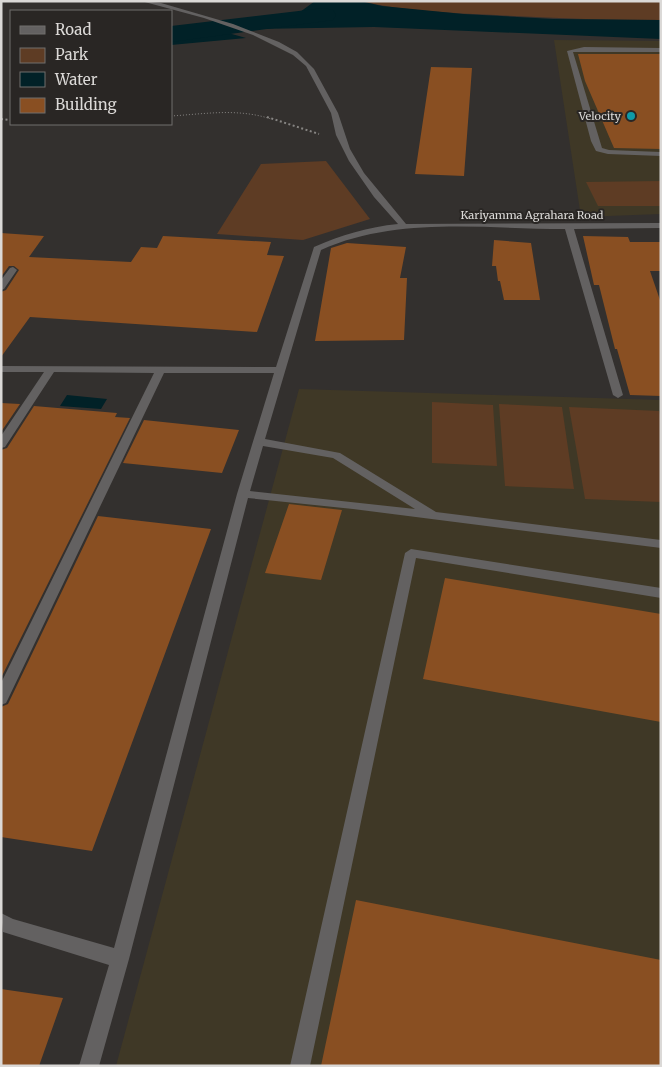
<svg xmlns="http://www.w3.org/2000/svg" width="662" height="1067" font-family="Merriweather,serif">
  <rect width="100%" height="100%" fill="#33302e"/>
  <path fill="#3f3826" d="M 554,40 L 661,41 L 661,214 L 581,217 Z
    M 299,389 L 661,400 L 661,1066 L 116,1066 Z"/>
  <path fill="#5e3c24" d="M 360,1 L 661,1 L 661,20 C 606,20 551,18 496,15 C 451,13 404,11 360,1 Z
    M 326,161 L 370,219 L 303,240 L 217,234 L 261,164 Z
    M 661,181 L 661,206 L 598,206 L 586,182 Z
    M 432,402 L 493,405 L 497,466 L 432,463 Z
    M 499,404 L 562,407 L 574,489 L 505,486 Z
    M 569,407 L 659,411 L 661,418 L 661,502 L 585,499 Z"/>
  <path fill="#012127" d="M 315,1 L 360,1 L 382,6 L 463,14 L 553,19 L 661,20 L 661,39 L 374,27 L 257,29 L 244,22 L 300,12 Z
    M 200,25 L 246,38 L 171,45 L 171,29 Z
    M 67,395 L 107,399 L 101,409 L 60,406 Z"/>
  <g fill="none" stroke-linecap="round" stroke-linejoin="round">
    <path fill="#012127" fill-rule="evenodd" d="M 324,8 L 333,10 L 336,15 L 333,20 L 171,42 L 171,26 Z"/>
  </g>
  <path fill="#894f22" d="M 578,54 L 661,54 L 661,149 L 614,148 L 585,81 Z
    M 431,67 L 472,68 L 464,176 L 415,174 Z
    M 1,233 L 44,236 L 29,257 L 131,262 L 141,247 L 157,248 L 163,236 L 271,242 L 267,255 L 284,256 L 257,332 L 30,317 L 1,357 L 1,292 L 6,290 L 19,270 L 14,266 L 9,266 L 1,277 Z
    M 583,236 L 628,237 L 630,242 L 661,242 L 661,271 L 650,271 L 661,303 L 661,396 L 630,395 L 617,349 L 615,349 L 599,285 L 594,285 Z
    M 494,240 L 531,243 L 540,300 L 504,300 L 500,281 L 498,281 L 496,266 L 492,266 Z
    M 347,243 L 406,247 L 400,278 L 407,278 L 404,340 L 315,341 L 331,248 Z
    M 1,403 L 20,404 L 1,432 Z
    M 34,406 L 117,413 L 115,417 L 130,418 L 1,678 L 1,450 L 7,448 Z
    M 144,420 L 239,430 L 222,473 L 123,463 Z
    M 289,504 L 342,510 L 321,580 L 265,573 Z
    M 98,516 L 211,529 L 92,851 L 1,837 L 1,707 L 8,704 Z
    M 445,578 L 661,614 L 661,722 L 423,679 Z
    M 356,900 L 661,960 L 661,1066 L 321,1066 Z
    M 1,989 L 63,998 L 39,1066 L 1,1066 Z"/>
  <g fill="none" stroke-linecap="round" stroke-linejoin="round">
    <path stroke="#878583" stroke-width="1" stroke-dasharray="1 2" stroke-linecap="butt" d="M 171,116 C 204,114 238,108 271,119"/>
    <path stroke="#878583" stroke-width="2" stroke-dasharray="2 2.5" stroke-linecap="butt" d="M 267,117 L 319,134
      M 1,119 L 11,120
      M 83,124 L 110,124"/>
    <path fill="#636161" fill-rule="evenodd" d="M 141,1 L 161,3 L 233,24 L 279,42 L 297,52 L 314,69 L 338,113 L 350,149 L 364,173 L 406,224 L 661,223 L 661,228 L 574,229 L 623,395 L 618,398 L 613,395 L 565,229 C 484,229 397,216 321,250 L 265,439 L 340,453 L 436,512 L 661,540 L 661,548 L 353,509 L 248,498 L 129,959 L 99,1066 L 79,1066 L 109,965 L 3,932 L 1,913 L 13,919 L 114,948 L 237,494 L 274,373 L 164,373 L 8,699 L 6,703 L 1,705 L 1,683 L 154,373 L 54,372 L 5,447 L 1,448 L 1,436 L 44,372 L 1,372 L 1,366 L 276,367 L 314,247 C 341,235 368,227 398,224 L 374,197 L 349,161 L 336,135 L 331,113 L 306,66 L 293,55 L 253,35 L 204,18 ZM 263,446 L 333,458 L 415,509 L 250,491 Z
      M 584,47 L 661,48 L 661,52 L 573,52 L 602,148 L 609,150 L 661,152 L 661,156 L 608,154 L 596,151 L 591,141 L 567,51 Z
      M 13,267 L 17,270 L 4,289 L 1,290 L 1,280 L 10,268 Z
      M 411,549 L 661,588 L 661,598 L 416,558 L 310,1066 L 290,1066 L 405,553 Z"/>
  </g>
  <circle fill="#0f9aa8" stroke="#292624" stroke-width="2" cx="631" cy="116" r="5"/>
  <g text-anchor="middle" stroke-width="4" stroke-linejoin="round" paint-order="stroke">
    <g font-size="11" fill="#dbd9d7" stroke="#292624" text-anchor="end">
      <text x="621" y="120">Velocity</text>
    </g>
    <g font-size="11" fill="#dbd9d7" stroke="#292624">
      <text x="532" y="219">Kariyamma Agrahara Road</text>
    </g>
  </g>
  <rect width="662" height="1067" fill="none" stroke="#dbd9d7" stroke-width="5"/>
  <rect x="10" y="10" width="162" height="115" fill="#292624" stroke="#706e6c"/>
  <rect x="20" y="26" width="25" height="8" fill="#636161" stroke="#706e6c"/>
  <text x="55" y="35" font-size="15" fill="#dbd9d7">Road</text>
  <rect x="20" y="48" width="25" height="15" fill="#5e3c24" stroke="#706e6c"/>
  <text x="55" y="60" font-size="15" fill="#dbd9d7">Park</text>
  <rect x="20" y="72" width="25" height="15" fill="#012127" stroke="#706e6c"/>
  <text x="55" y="85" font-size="15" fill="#dbd9d7">Water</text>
  <rect x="20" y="98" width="25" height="15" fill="#894f22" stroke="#706e6c"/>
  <text x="55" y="110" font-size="15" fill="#dbd9d7">Building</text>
</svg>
